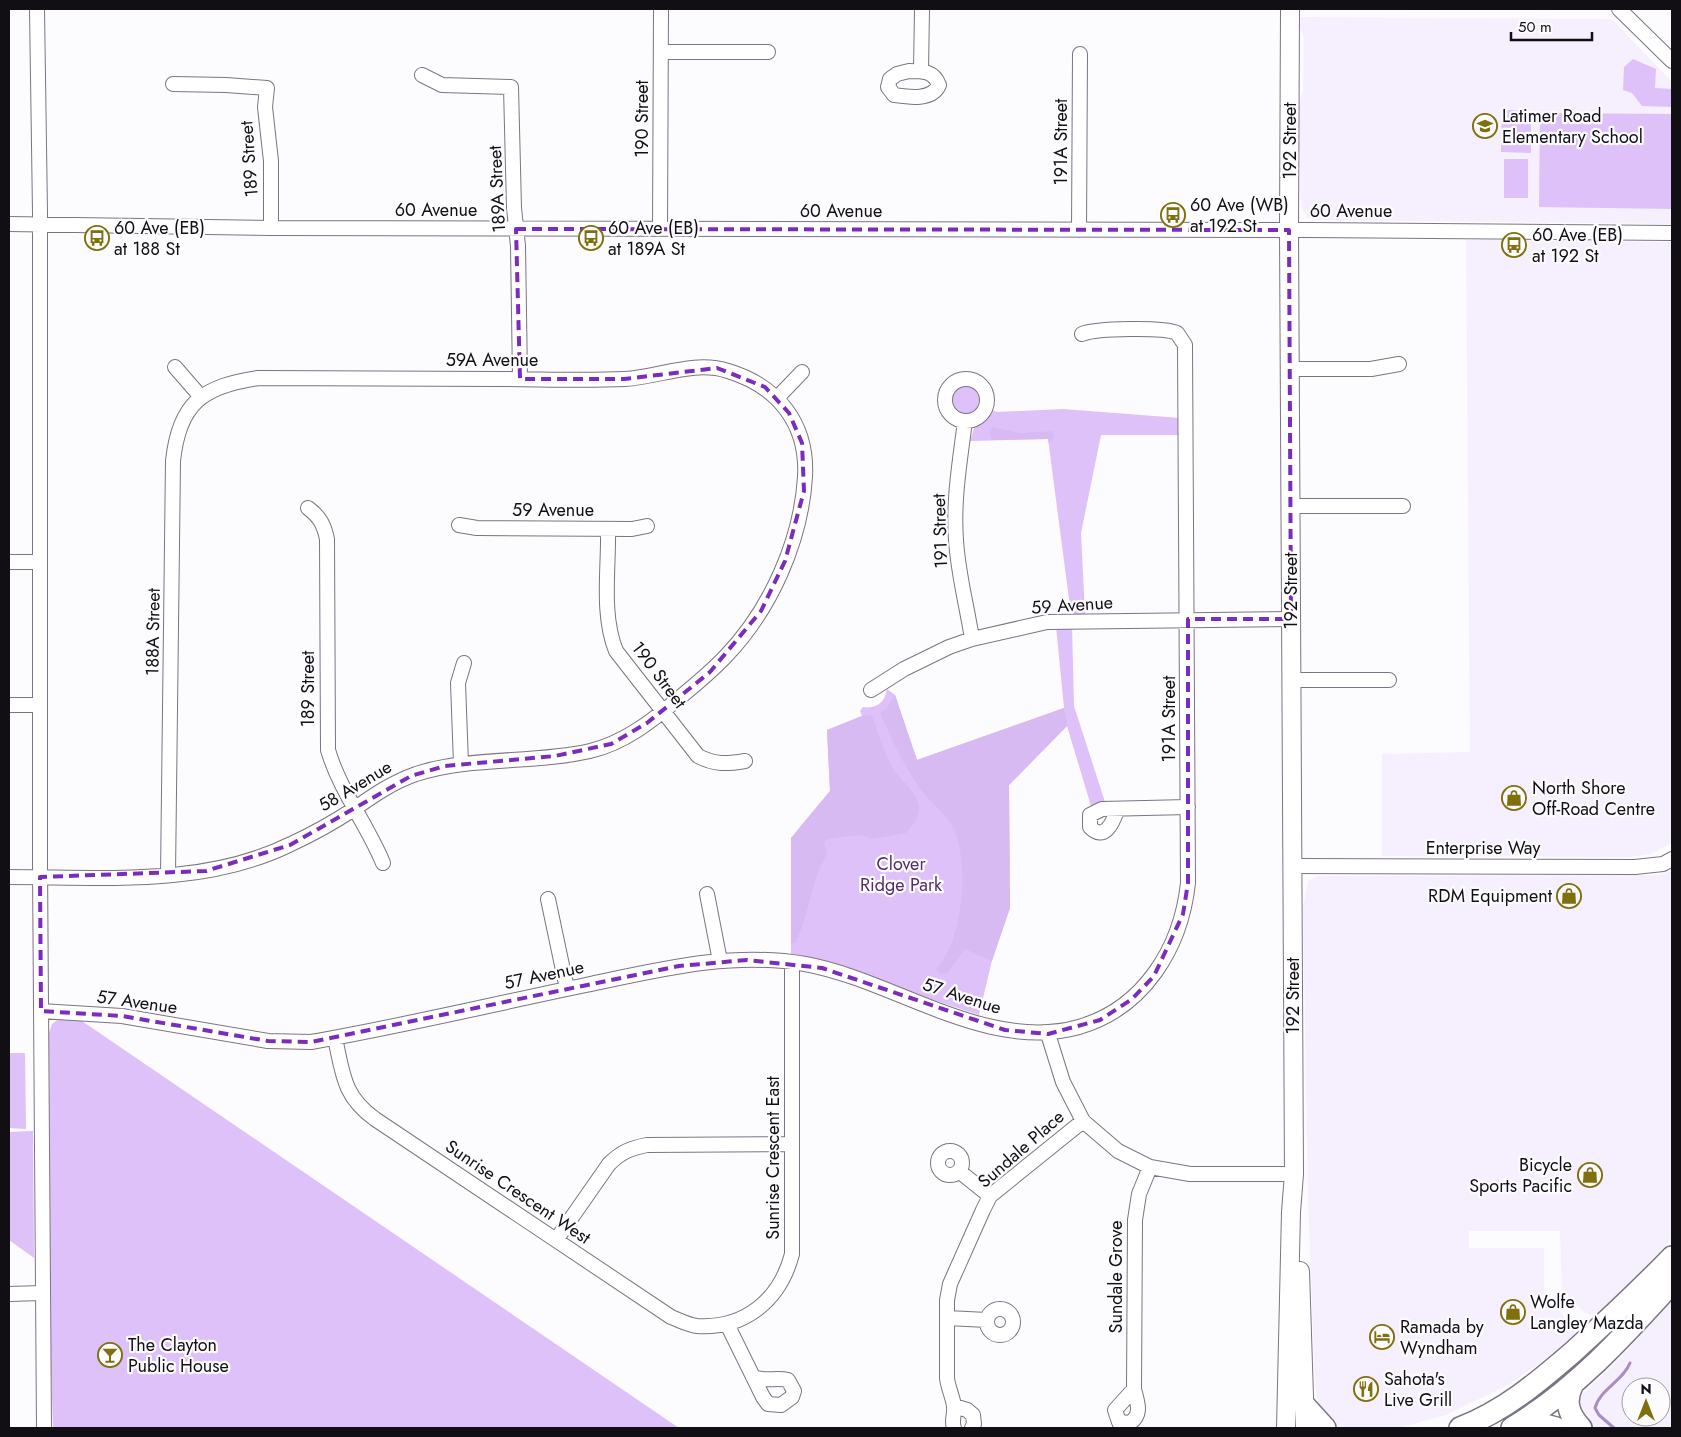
<svg xmlns="http://www.w3.org/2000/svg" width="1681" height="1437" font-family="Jost,sans-serif">
  <rect width="100%" height="100%" fill="#fcfbfe"/>
  <path fill="#f6effd" fill-rule="evenodd" d="M 1300,17 L 1612,19 L 1672,82 L 1672,224 L 1316,220 L 1307,217 L 1301,206 L 1297,107 L 1303,92 L 1304,37 L 1300,29 Z
    M 1466,240 L 1672,242 L 1672,843 L 1651,854 L 1628,857 L 1382,856 L 1382,754 L 1470,752 Z
    M 1672,871 L 1672,1238 L 1603,1312 L 1594,1316 L 1584,1312 L 1562,1290 L 1560,1231 L 1469,1231 L 1469,1248 L 1544,1248 L 1544,1287 L 1546,1298 L 1572,1324 L 1575,1332 L 1573,1339 L 1510,1384 L 1446,1415 L 1398,1428 L 1334,1428 L 1319,1405 L 1315,1387 L 1308,1197 L 1303,907 L 1308,881 L 1318,876 L 1657,875 Z
    M 1672,1300 L 1672,1428 L 1589,1428 L 1577,1403 L 1581,1396 L 1619,1359 ZM 1631,1387 L 1661,1387 L 1661,1417 L 1631,1417 Z"/>
  <path fill="#dec1f8" d="M 1633,59 L 1656,69 L 1655,88 L 1672,89 L 1672,107 L 1642,106 L 1632,93 L 1623,90 L 1624,67 Z
    M 1502,110 L 1531,111 L 1531,153 L 1501,152 Z
    M 1540,113 L 1672,114 L 1672,209 L 1539,207 Z
    M 1504,159 L 1528,159 L 1528,198 L 1504,198 Z
    M951 400a14 14 0 1 1 28 0a14 14 0 1 1-28 0Z
    M 989,409 L 997,412 L 1063,409 L 1180,418 L 1180,435 L 1101,435 L 1081,533 L 1085,614 L 1071,614 L 1048,439 L 970,441 L 975,425 Z
    M 1072,625 L 1074,706 L 1105,802 L 1091,806 L 1067,726 L 1009,785 L 1010,908 L 993,956 L 979,1015 L 880,982 L 841,966 L 791,956 L 791,838 L 830,791 L 827,730 L 862,716 L 860,711 L 863,707 C 876,709 885,703 887,689 L 895,695 L 917,760 L 1064,708 L 1056,626 Z
    M 60,1018 L 79,1019 L 679,1428 L 53,1428 L 50,1341 L 49,1033 L 52,1024 Z
    M 9,1053 L 25,1053 L 26,1129 L 9,1128 Z
    M 33,1131 L 34,1258 L 9,1240 L 9,1132 Z"/>
  <path fill="#d7baf2" d="M 993,427 L 1019,433 L 1053,431 L 1054,437 L 1049,443 L 1048,439 L 992,440 L 990,432 Z
    M 895,695 L 917,760 L 1064,708 L 1067,726 L 1009,785 L 1010,908 L 992,961 L 965,949 L 947,973 L 941,974 L 936,969 C 963,941 969,867 955,831 C 949,816 931,803 921,790 C 904,766 892,740 880,713 L 886,709 Z
    M 872,715 C 878,733 883,750 892,767 C 899,779 917,791 919,806 C 920,817 913,826 906,833 L 872,839 L 860,835 L 849,836 L 825,840 L 824,845 L 827,851 C 826,859 821,864 818,872 C 809,896 807,921 795,943 L 791,943 L 791,838 L 830,791 L 827,730 L 862,716 Z"/>
  <g fill="none" stroke-linecap="round" stroke-linejoin="round">
    <path stroke="#aa8dc3" stroke-width="3" d="M 1614,1428 L 1599,1415 L 1595,1408 C 1600,1389 1623,1381 1630,1363"/>
    <defs>
      <path id="minor" d="M 37,9 L 40,213 L 40,864 L 44,1428
        M 1619,9 L 1672,61
        M 661,52 L 768,52
        M 909,71 C 923,71 934,71 939,85 C 932,101 908,97 894,95 L 888,87 L 890,79 L 897,74 Z
        M 921,71 L 922,9
        M 422,75 L 442,85 L 511,87 L 514,208 L 518,246 L 520,379
        M 173,84 L 226,85 L 267,88 L 265,107 L 271,161 L 271,228
        M 9,224 L 271,228 L 1309,230 L 1672,233
        M 660,229 L 661,9
        M 1079,230 L 1080,54
        M 175,367 L 201,397
        M 1290,369 L 1371,369 L 1399,364
        M945 400a21 21 0 1 1 42 0a21 21 0 1 1-42 0Z
        M 777,398 L 802,372
        M 965,421 C 960,461 953,500 956,540 C 958,574 967,606 972,639
        M 1290,506 L 1403,506
        M 308,508 C 320,517 324,525 327,539 L 328,750 C 340,791 367,824 383,863
        M 459,525 L 477,528 L 632,529 L 647,526
        M 608,529 C 609,568 601,614 616,651 L 698,756 C 715,765 727,764 745,761
        M 9,562 L 39,562
        M 1291,680 L 1389,680
        M 871,690 L 904,669 L 949,647 L 972,639 L 1047,622 L 1291,619
        M 9,705 L 40,705
        M 461,764 L 458,683 L 464,663
        M 1117,810 C 1113,823 1104,842 1090,827 L 1090,815 L 1102,809 L 1188,807
        M 1292,866 L 1635,867 L 1663,864 L 1672,859
        M 9,877 C 103,877 204,887 291,844 C 313,834 334,822 354,809 C 374,795 393,782 416,774 C 472,756 532,764 590,751 C 624,743 652,721 678,699 C 695,685 711,672 726,656 C 770,610 801,542 805,477 C 808,424 778,386 728,371 C 694,360 659,377 625,379 C 583,381 540,379 498,379 C 418,379 338,379 258,378 C 203,386 179,403 173,461 L 168,875
        M 707,894 L 720,961
        M 548,899 L 567,989
        M 41,1011 L 122,1016 L 268,1041 L 311,1042 C 403,1026 494,1004 586,985 C 658,970 731,951 805,964 C 894,980 987,1053 1079,1027 C 1144,1008 1181,948 1188,883 L 1185,345 L 1177,333 C 1164,327 1096,328 1082,334
        M 1048,1034 L 1063,1082 L 1083,1121 L 1118,1151 L 1150,1167 L 1190,1174 L 1294,1174
        M 335,1038 C 343,1074 343,1096 375,1119 L 671,1317 C 679,1320 688,1325 697,1326 C 745,1329 780,1300 792,1254 L 792,962
        M938 1163a12 12 0 1 1 24 0a12 12 0 1 1-24 0Z
        M 959,1171 L 990,1196
        M 556,1240 L 609,1164 C 621,1152 631,1148 647,1145 L 792,1144
        M 9,1294 L 42,1293
        M987 1322a13 13 0 1 1 26 0a13 13 0 1 1-26 0Z
        M 947,1318 L 987,1320
        M 727,1324 L 763,1397 L 768,1404 L 781,1405 L 792,1397 L 794,1391 L 788,1380 C 776,1377 765,1382 753,1377
        M 1134,1389 L 1115,1410 L 1119,1422 L 1130,1423 C 1143,1414 1137,1402 1134,1389 L 1135,1220 L 1139,1194 L 1150,1167
        M 954,1406 L 967,1410 L 973,1415 L 974,1424 L 972,1428
        M 954,1428 C 951,1420 955,1415 954,1407 C 954,1400 948,1388 947,1378 L 947,1300 L 950,1284 L 983,1210 L 990,1196 L 1083,1121"/>
      <path id="major" d="M 1300,1271 L 1305,1428
        M 1286,1428 L 1291,1212 L 1294,1174 L 1289,230 L 1290,9"/>
      <path id="highway" d="M 1572,1386 C 1564,1402 1569,1415 1581,1428
        M 1305,1406 L 1325,1428
        M 1526,1420 L 1556,1428
        M 1460,1428 C 1504,1411 1537,1383 1573,1352 C 1607,1321 1640,1290 1672,1257
        M 1512,1428 C 1575,1390 1623,1337 1672,1283"/>
    </defs>
    <use href="#minor" stroke="#7c7483" stroke-width="16"/>
    <use href="#major" stroke="#7c7483" stroke-width="20"/>
    <use href="#highway" stroke="#7c7483" stroke-width="24"/>
    <use href="#minor" stroke="#fff" stroke-width="14"/>
    <use href="#major" stroke="#fff" stroke-width="18"/>
    <use href="#highway" stroke="#fff" stroke-width="21"/>
  </g>
  <path fill="none" stroke="#7b2cbf" stroke-width="4" stroke-dasharray="10 6" stroke-linejoin="round" d="M 516,229 L 1289,230 L 1291,619 L 1188,619 L 1188,883 L 1183,914 L 1154,976 L 1132,999 L 1100,1020 L 1048,1034 L 1005,1030 L 822,968 L 747,960 L 679,966 L 311,1042 L 268,1041 L 122,1016 L 41,1011 L 40,877 L 206,871 L 290,845 L 411,776 L 445,766 L 555,756 L 611,744 L 647,723 L 710,672 L 761,611 L 785,561 L 804,491 L 802,443 L 789,413 L 765,387 L 717,368 L 624,379 L 520,379 Z"/>
  <defs>
    <symbol id="school-ring" viewBox="-11 -11 22 22"><circle r="9.5" fill="#fcfbfe" stroke="#7f6f0d" stroke-width="1.5"/><path d="M0-5L7-2L0 1L-7-2ZM-4 1L0 2.5L4 1V4Q0 6-4 4Z" fill="#7f6f0d"/></symbol>
    <symbol id="bus-ring" viewBox="-11 -11 22 22"><circle r="9.5" fill="#fcfbfe" stroke="#7f6f0d" stroke-width="1.5"/><path d="M-5-6H5V4H4V6H2V4H-2V6H-4V4H-5ZM-3.5-4V0h7V-4ZM-3.5 1.2v1.5H-2V1.2ZM2 1.2v1.5H3.5V1.2Z" fill="#7f6f0d"/></symbol>
    <symbol id="shop-ring" viewBox="-11 -11 22 22"><circle r="9.5" fill="#fcfbfe" stroke="#7f6f0d" stroke-width="1.5"/><path d="M-5-2.5h2.3a2.7 3.5 0 0 1 5.4 0H5L5.5 6h-11ZM-1.5-2.5h3a1.5 2.3 0 0 0-3 0Z" fill="#7f6f0d"/></symbol>
    <symbol id="hotel-ring" viewBox="-11 -11 22 22"><circle r="9.5" fill="#fcfbfe" stroke="#7f6f0d" stroke-width="1.5"/><path d="M-6-4.5h1.5V1H6V5H4.5V3h-9V5H-6ZM-4 0a1.8 1.8 0 1 1 3.6 0ZM.5 0V-2.5h3Q6-2.5 6 0Z" fill="#7f6f0d"/></symbol>
    <symbol id="bar-ring" viewBox="-11 -11 22 22"><circle r="9.5" fill="#fcfbfe" stroke="#7f6f0d" stroke-width="1.5"/><path d="M-6-5H6L.8 .8V4.5H3.5V6h-7V4.5H-.8V.8Z" fill="#7f6f0d"/></symbol>
    <symbol id="restaurant-ring" viewBox="-11 -11 22 22"><circle r="9.5" fill="#fcfbfe" stroke="#7f6f0d" stroke-width="1.5"/><path d="M-5-6h1v4h1v-4h1v4h1v-4h1v5L-1.5 .5V6h-2V.5L-5-1ZM5-6V6H3V1.5H1.5Q1.5-4 5-6Z" fill="#7f6f0d"/></symbol>
  </defs>
  <g fill-rule="evenodd">
    <use href="#school-ring" x="1471" y="112" width="28" height="28"/>
    <use href="#bus-ring" x="1159" y="201" width="28" height="28"/>
    <use href="#bus-ring" x="83" y="224" width="28" height="28"/>
    <use href="#bus-ring" x="577" y="224" width="28" height="28"/>
    <use href="#bus-ring" x="1500" y="231" width="28" height="28"/>
    <use href="#shop-ring" x="1500" y="784" width="28" height="28"/>
    <use href="#shop-ring" x="1555" y="882" width="28" height="28"/>
    <use href="#shop-ring" x="1576" y="1161" width="28" height="28"/>
    <use href="#shop-ring" x="1499" y="1298" width="28" height="28"/>
    <use href="#hotel-ring" x="1368" y="1323" width="28" height="28"/>
    <use href="#bar-ring" x="96" y="1341" width="28" height="28"/>
    <use href="#restaurant-ring" x="1352" y="1375" width="28" height="28"/>
  </g>
  <g text-anchor="middle" stroke-width="4.5" stroke-linejoin="round" paint-order="stroke">
    <g font-size="18" fill="#110e14" stroke="#fcfbfe" text-anchor="start">
      <text x="1502" y="122">Latimer Road<tspan x="1502" dy="21">Elementary School</tspan></text>
      <text x="1190" y="211">60 Ave (WB)<tspan x="1190" dy="21">at 192 St</tspan></text>
      <text x="114" y="234">60 Ave (EB)<tspan x="114" dy="21">at 188 St</tspan></text>
      <text x="608" y="234">60 Ave (EB)<tspan x="608" dy="21">at 189A St</tspan></text>
      <text x="1532" y="241">60 Ave (EB)<tspan x="1532" dy="21">at 192 St</tspan></text>
      <text x="1532" y="794">North Shore<tspan x="1532" dy="21">Off-Road Centre</tspan></text>
      <text x="1552" y="902" text-anchor="end">RDM Equipment</text>
      <text x="1572" y="1171" text-anchor="end">Bicycle<tspan x="1572" dy="21">Sports Pacific</tspan></text>
      <text x="1530" y="1308">Wolfe<tspan x="1530" dy="21">Langley Mazda</tspan></text>
      <text x="1400" y="1333">Ramada by<tspan x="1400" dy="21">Wyndham</tspan></text>
      <text x="128" y="1351">The Clayton<tspan x="128" dy="21">Public House</tspan></text>
      <text x="1384" y="1385">Sahota's<tspan x="1384" dy="21">Live Grill</tspan></text>
    </g>
    <g font-size="18" fill="#110e14" stroke="#fcfbfe">
      <text transform="translate(642 119) rotate(-90)" y="6">190 Street</text>
      <text transform="translate(1290 141) rotate(-90)" y="6">192 Street</text>
      <text transform="translate(1061 142) rotate(-90)" y="6">191A Street</text>
      <text transform="translate(249 159) rotate(-94)" y="6">189 Street</text>
      <text transform="translate(497 189) rotate(-93)" y="6">189A Street</text>
      <text x="436" y="216">60 Avenue</text>
      <text x="841" y="217">60 Avenue</text>
      <text x="1351" y="217">60 Avenue</text>
      <text x="492" y="366">59A Avenue</text>
      <text x="553" y="516">59 Avenue</text>
      <text transform="translate(940 531) rotate(-92)" y="6">191 Street</text>
      <text transform="translate(1291 591) rotate(-90)" y="6">192 Street</text>
      <text transform="translate(1072 605) rotate(-4)" y="6">59 Avenue</text>
      <text transform="translate(153 632) rotate(-89)" y="6">188A Street</text>
      <text transform="translate(659 675) rotate(53)" y="6">190 Street</text>
      <text transform="translate(308 689) rotate(-90)" y="6">189 Street</text>
      <text transform="translate(1169 719) rotate(-90)" y="6">191A Street</text>
      <text transform="translate(355 786) rotate(-31)" y="6">58 Avenue</text>
      <text x="1483" y="854">Enterprise Way</text>
      <text transform="translate(544 975) rotate(-12)" y="6">57 Avenue</text>
      <text transform="translate(962 996) rotate(18)" y="6">57 Avenue</text>
      <text transform="translate(1293 996) rotate(-90)" y="6">192 Street</text>
      <text transform="translate(137 1002) rotate(8)" y="6">57 Avenue</text>
      <text transform="translate(1021 1149) rotate(-41)" y="6">Sundale Place</text>
      <text transform="translate(773 1158) rotate(-90)" y="6">Sunrise Crescent East</text>
      <text transform="translate(518 1192) rotate(34)" y="6">Sunrise Crescent West</text>
      <text transform="translate(1116 1277) rotate(-90)" y="6">Sundale Grove</text>
    </g>
    <g font-size="18" fill="#522c6d" stroke="#fcfbfe">
      <text x="901" y="870">Clover<tspan x="901" dy="21">Ridge Park</tspan></text>
    </g>
  </g>
  <rect width="1681" height="1437" fill="none" stroke="#110e14" stroke-width="20"/>
  <g transform="translate(1646 1402)"><circle r="24" fill="#fcfbfe" stroke="#9e9ca0"/>
  <path d="M0-4L9 19L0 12L-9 19Z" fill="#7f6f0d"/>
  <text y="-8" font-size="14" font-weight="bold" text-anchor="middle" fill="#110e14">N</text>
  </g>
  <path d="M1511 32v8h81v-8" fill="none" stroke="#110e14" stroke-width="2.5"/>
  <text x="1518" y="32" font-size="15" fill="#110e14" stroke="#fcfbfe" stroke-width="4" paint-order="stroke">50 m</text>
</svg>
